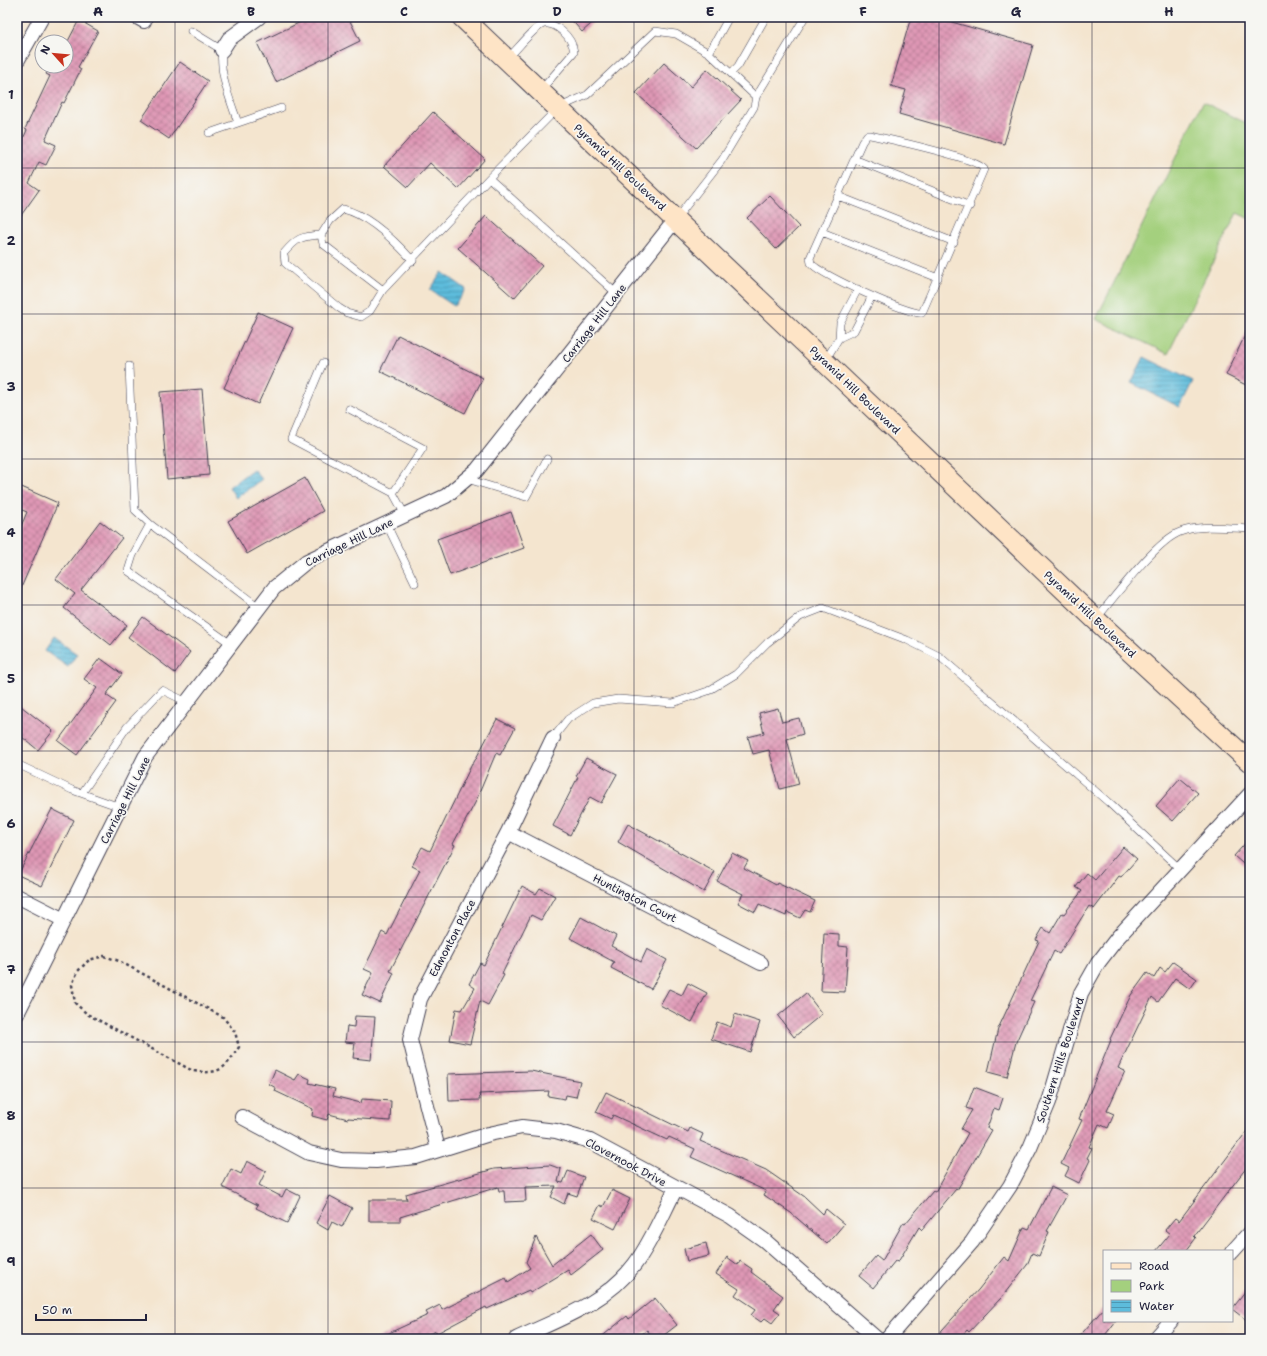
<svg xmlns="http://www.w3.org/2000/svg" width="1267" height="1356" font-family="'Shantell Sans',sans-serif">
  <defs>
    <pattern id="water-rules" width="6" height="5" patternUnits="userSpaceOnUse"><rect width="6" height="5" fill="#5dbcdc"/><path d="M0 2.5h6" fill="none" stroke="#4c98b4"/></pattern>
    <pattern id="building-cross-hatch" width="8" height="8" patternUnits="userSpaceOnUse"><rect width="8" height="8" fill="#df97b5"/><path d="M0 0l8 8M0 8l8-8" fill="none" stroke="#b47b94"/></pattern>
  </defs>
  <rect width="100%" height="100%" fill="#f6f6f2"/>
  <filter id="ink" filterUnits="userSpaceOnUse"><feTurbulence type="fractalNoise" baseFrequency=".025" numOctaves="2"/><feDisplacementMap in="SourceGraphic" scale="8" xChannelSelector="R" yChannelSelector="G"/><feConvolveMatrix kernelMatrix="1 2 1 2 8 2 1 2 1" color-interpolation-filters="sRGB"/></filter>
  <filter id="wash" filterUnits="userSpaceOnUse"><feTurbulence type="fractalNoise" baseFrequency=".012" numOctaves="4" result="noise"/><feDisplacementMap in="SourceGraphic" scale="16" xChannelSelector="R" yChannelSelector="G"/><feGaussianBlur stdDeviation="0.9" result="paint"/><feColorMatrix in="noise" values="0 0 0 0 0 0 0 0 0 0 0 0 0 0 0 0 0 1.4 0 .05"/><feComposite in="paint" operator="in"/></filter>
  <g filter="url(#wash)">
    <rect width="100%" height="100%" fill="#f4e5cf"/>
    <path fill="#a4d07e" stroke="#63795c" d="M 1203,102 L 1250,125 L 1250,219 L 1237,213 L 1168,354 L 1096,319 Z"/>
    <path fill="url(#water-rules)" stroke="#406f8c" d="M 442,272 L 466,289 L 454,306 L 430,290 Z
      M 1144,357 L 1193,381 L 1180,407 L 1131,383 Z
      M 253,469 L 262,479 L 236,498 L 229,487 Z
      M 54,638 L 77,654 L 68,667 L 45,651 Z"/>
    <g id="blocks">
      <path fill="url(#building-cross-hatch)" d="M 311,17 L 348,17 L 360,41 L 276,82 L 257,43 Z
        M 569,17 L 599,17 L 582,32 Z
        M 911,17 L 942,17 L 941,19 L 1033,45 L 1004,144 L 899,114 L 906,90 L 891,86 Z
        M 79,20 L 98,31 L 78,67 L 81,69 L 64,103 L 62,102 L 45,140 L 56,145 L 46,165 L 39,162 L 29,183 L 39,190 L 17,221 L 17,152 L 27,130 L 25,129 L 50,76 L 46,74 L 50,66 L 66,66 L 66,45 Z
        M 180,62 L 208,81 L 169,139 L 141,120 Z
        M 664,63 L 691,87 L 707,69 L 741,100 L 696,148 L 636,93 Z
        M 433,112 L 485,159 L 458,189 L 430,163 L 408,187 L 384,166 Z
        M 770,196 L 799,227 L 776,249 L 747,218 Z
        M 486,216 L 542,266 L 514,298 L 458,248 Z
        M 258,312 L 293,328 L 258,404 L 224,388 Z
        M 1250,325 L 1250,387 L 1226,375 Z
        M 398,335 L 483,378 L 465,413 L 380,371 Z
        M 202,389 L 209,475 L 167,479 L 160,392 Z
        M 305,478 L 323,511 L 247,554 L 228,521 Z
        M 17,485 L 58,503 L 17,597 L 17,536 L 27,512 L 17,508 Z
        M 511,512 L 524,548 L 450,575 L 437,539 Z
        M 100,521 L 122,538 L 81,590 L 127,625 L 111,645 L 64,608 L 75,594 L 56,579 Z
        M 143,617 L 190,652 L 175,673 L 128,637 Z
        M 100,658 L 122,674 L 106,695 L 116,702 L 77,755 L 58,741 L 97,688 L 84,679 Z
        M 17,703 L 53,731 L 38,750 L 17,733 Z
        M 778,708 L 782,722 L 799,718 L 803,734 L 787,739 L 799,784 L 780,789 L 769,750 L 753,754 L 748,737 L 764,733 L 759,713 Z
        M 497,719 L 515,728 L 500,755 L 496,753 L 475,803 L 453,844 L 455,845 L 390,971 L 394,973 L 380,1003 L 362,995 L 373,973 L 364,969 L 382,932 L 387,935 L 420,870 L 412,866 L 422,847 L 430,851 L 472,764 L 473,764 Z
        M 586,758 L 617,774 L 601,803 L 590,797 L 570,835 L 553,826 L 578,777 L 576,776 Z
        M 1180,778 L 1198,793 L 1173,821 L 1156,806 Z
        M 52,809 L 74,820 L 42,886 L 18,875 Z
        M 628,824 L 715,872 L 704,892 L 618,842 Z
        M 1250,838 L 1250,870 L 1234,856 Z
        M 1123,847 L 1137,859 L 1121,877 L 1119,876 L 1094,909 L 1089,906 L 1059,954 L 1054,951 L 1030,1001 L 1034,1002 L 1016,1042 L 1007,1077 L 988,1072 L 998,1029 L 1039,941 L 1036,940 L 1043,928 L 1050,933 L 1062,913 L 1064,914 L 1082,891 L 1076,887 L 1087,873 L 1095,880 Z
        M 732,853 L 748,861 L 744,868 L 776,885 L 777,883 L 815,901 L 810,912 L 805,910 L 800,918 L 787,912 L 786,916 L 759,904 L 755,912 L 738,903 L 743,894 L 717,881 Z
        M 522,886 L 536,894 L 540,888 L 555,896 L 541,920 L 531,915 L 502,974 L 504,975 L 488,1005 L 480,1001 L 470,1044 L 450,1040 L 456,1009 L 462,1010 L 475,988 L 469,984 L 480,963 L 484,965 Z
        M 581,917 L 616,936 L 611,946 L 641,962 L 647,949 L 667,960 L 651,989 L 611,968 L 614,962 L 570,938 Z
        M 824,933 L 839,934 L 839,946 L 848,947 L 845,992 L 821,991 Z
        M 1173,962 L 1197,979 L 1190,989 L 1175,978 L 1158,1002 L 1152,997 L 1118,1068 L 1125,1071 L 1107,1111 L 1114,1114 L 1108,1128 L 1099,1124 L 1089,1147 L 1092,1148 L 1087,1158 L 1090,1160 L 1079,1183 L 1065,1176 L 1069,1168 L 1061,1164 L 1082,1120 L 1079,1119 L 1111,1040 L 1110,1039 L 1131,995 L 1147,973 L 1154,978 L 1160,968 L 1165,972 Z
        M 688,983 L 707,993 L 692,1022 L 660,1005 L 669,989 L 682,995 Z
        M 806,993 L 822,1014 L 794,1037 L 778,1016 Z
        M 735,1014 L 760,1022 L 750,1052 L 711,1039 L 717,1022 L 731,1027 Z
        M 355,1016 L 375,1017 L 371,1060 L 353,1058 L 355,1043 L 345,1042 L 347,1026 L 354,1027 Z
        M 275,1070 L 295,1080 L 299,1074 L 310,1079 L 309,1083 L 335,1089 L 333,1096 L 361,1103 L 362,1099 L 391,1101 L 390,1121 L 348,1118 L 348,1119 L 329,1114 L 327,1120 L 312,1116 L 313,1109 L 275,1091 L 276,1088 L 269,1084 Z
        M 531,1071 L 580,1081 L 576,1097 L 566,1095 L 565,1099 L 548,1096 L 549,1091 L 479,1094 L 480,1100 L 449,1101 L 448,1074 Z
        M 974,1087 L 1003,1098 L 999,1110 L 994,1108 L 987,1128 L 992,1130 L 957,1190 L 956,1189 L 922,1230 L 919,1227 L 898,1262 L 895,1261 L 873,1288 L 859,1276 L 876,1256 L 882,1261 L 903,1223 L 905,1224 L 933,1191 L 935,1192 L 968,1133 L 961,1129 L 972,1110 L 966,1108 Z
        M 606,1092 L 688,1132 L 690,1128 L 703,1134 L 700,1141 L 766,1170 L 805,1197 L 823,1214 L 826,1209 L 844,1224 L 827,1244 L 791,1213 L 764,1195 L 766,1191 L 691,1157 L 695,1149 L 669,1137 L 667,1140 L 613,1115 L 611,1119 L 596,1112 Z
        M 1250,1127 L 1250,1163 L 1194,1236 L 1196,1238 L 1186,1251 L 1156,1251 L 1170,1234 L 1165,1230 L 1175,1218 L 1179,1221 Z
        M 247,1161 L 266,1171 L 259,1185 L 282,1197 L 286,1189 L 300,1196 L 287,1223 L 256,1208 L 258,1205 L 222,1187 L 231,1169 L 241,1174 Z
        M 550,1165 L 561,1169 L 558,1182 L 563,1183 L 568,1171 L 584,1177 L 577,1196 L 568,1193 L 564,1204 L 551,1197 L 556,1186 L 525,1187 L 526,1201 L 505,1202 L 504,1191 L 499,1191 L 498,1187 L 400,1217 L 400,1221 L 369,1221 L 369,1200 L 407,1200 L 406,1194 L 494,1169 Z
        M 1051,1187 L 1067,1195 L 1047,1231 L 1049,1232 L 1039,1256 L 1032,1253 L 1027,1265 L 1001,1298 L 969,1332 L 967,1330 L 959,1339 L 934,1339 L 979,1289 L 1004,1257 L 1009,1261 L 1024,1227 L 1029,1229 Z
        M 612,1190 L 630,1199 L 615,1229 L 593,1218 L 600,1205 L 603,1207 Z
        M 330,1196 L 352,1208 L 342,1227 L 332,1222 L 328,1230 L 316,1223 Z
        M 591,1234 L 603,1250 L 571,1275 L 568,1270 L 530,1293 L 529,1290 L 487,1309 L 486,1307 L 437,1333 L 436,1331 L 419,1339 L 376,1339 L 428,1315 L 426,1312 L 440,1305 L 442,1310 L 506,1278 L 508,1282 L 530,1268 L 526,1262 L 536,1237 L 552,1265 Z
        M 706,1243 L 709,1256 L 687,1261 L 684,1249 Z
        M 727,1257 L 738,1265 L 740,1261 L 752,1269 L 751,1272 L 783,1296 L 774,1309 L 780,1313 L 772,1323 L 765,1318 L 761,1322 L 751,1315 L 756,1309 L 735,1295 L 739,1289 L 716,1274 Z
        M 1250,1286 L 1250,1323 L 1232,1309 Z
        M 655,1298 L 677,1325 L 659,1339 L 654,1339 L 647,1330 L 636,1339 L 599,1339 L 627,1316 L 629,1319 Z
        M 1104,1308 L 1104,1321 L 1116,1321 L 1102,1339 L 1077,1339 Z"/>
    </g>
  </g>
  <g filter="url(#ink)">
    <use href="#blocks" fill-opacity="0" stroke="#423f51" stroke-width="1"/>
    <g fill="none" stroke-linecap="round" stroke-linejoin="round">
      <defs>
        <path id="service" d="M 191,31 L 222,50 C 219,75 230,99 238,123 L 209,133
          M 709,53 L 729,17
          M 507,59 C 516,51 534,27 544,24 C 551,23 557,27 562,31 C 568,36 573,44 574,52 L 540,91
          M 731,73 L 738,66 L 766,17
          M 756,97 L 805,17
          M 238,123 L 281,108
          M 867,135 L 870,135 C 888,139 977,158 984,169 L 922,313 C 911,316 817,273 811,263 L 810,258 L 862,142 Z
          M 854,159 L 970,206
          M 489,178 L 617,294
          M 838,196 L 954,242
          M 822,232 L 938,278
          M 321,235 C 301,236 297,238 284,253 L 285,263 L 339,308 L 347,313 L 361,317 L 370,311 L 383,290 L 489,178 L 558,108 L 587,95 L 655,31 L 676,34 L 709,53 L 756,97 L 754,107 L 722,160 L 676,219
          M 858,289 L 840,323 L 839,338 L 854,331 L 872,296
          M 383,290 L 323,244 L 321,235 L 330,221 L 343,209 C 369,215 395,241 413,261
          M 825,361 L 839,338
          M 323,363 L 291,439 L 393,493 L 405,515
          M 129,366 L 135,510 L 150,524
          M 349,409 L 423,448 L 393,493
          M 467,479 L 526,497 L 547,459
          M 386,523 L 415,583
          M 1096,619 C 1114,598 1156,541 1180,532 C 1199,524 1230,528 1250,529
          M 231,644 L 128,571 L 133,555 L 150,524 L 260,608
          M 553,738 L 568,719 L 593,703 L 618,699 L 673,703 L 708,691 L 736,674 L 767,643 L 800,617 L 823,608 L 907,640 L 939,656 L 1108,802 L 1181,870
          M 17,764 L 72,790 L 120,807
          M 82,793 L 127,727 L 162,690 L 187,702"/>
        <path id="minor" d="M 137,17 L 144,21
          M 222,50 L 229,39 L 259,17
          M 17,61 L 42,17
          M 508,832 L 761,963
          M 17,896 L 64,920
          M 17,1014 L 145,757 L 274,588 L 307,561 L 446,496 L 477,470 L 676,219
          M 242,1117 L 309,1153 L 341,1160 L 376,1161 L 416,1157 L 489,1134 L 522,1127 L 556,1131 L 590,1141 L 730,1216 L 764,1240 L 877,1339
          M 438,1149 L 410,1040 L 420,999 L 508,832 L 553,738
          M 1232,1252 L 1250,1232
          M 516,1339 C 559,1319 606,1303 635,1264 C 652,1241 663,1213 676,1188
          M 887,1339 L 972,1242 L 1010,1186 L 1030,1148 L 1049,1102 L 1081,993 L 1098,963 L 1118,937 L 1250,794
          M 1155,1339 L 1171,1321"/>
        <path id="secondary" d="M 462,17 L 1096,620 L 1250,762"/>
      </defs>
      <use href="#service" stroke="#423f51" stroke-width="8"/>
      <use href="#minor" stroke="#423f51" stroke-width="16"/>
      <use href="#secondary" stroke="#423f51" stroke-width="22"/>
      <path stroke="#423f51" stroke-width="2.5" stroke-dasharray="3 3" stroke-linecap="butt" d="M 104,956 L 119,961 L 223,1017 L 235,1032 L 239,1047 C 225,1069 220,1075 193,1071 L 87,1014 L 75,1003 L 72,985 L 78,971 L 89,960 Z"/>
      <use href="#service" stroke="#fff" stroke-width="7"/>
      <use href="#minor" stroke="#fff" stroke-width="14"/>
      <use href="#secondary" stroke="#fee4c6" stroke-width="20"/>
    </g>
  </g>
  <path fill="none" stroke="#22223b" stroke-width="1" stroke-opacity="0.55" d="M 175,17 L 175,1339M 328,17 L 328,1339M 481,17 L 481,1339M 634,17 L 634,1339M 786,17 L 786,1339M 939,17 L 939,1339M 1092,17 L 1092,1339M 17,168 L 1250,168M 17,314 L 1250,314M 17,459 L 1250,459M 17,605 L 1250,605M 17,751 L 1250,751M 17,897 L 1250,897M 17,1042 L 1250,1042M 17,1188 L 1250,1188"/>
  <g text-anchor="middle" stroke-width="3.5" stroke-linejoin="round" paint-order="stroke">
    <g font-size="11" fill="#22223b" stroke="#f6f6f2">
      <text transform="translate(620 167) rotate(43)" y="4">Pyramid Hill Boulevard</text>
      <text transform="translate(594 323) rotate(-52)" y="4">Carriage Hill Lane</text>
      <text transform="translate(855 390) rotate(44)" y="4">Pyramid Hill Boulevard</text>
      <text transform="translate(349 542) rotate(-26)" y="4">Carriage Hill Lane</text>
      <text transform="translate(1090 614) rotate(43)" y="4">Pyramid Hill Boulevard</text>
      <text transform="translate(125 800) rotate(-63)" y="4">Carriage Hill Lane</text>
      <text transform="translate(635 898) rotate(27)" y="4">Huntington Court</text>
      <text transform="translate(452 938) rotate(-62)" y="4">Edmonton Place</text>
      <text transform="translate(1060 1060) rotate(-72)" y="4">Southern Hills Boulevard</text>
      <text transform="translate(626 1162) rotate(28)" y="4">Clovernook Drive</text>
    </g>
  </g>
  <rect width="1267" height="1356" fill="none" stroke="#f6f6f2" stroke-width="44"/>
  <rect x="1103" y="1250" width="130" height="72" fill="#f6f6f2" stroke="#a1a1a9"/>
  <rect x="1111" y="1263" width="20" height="6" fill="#fee4c6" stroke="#a1a1a9"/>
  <text x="1139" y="1270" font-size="12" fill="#22223b">Road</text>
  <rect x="1111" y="1280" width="20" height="12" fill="#a4d07e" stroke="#a1a1a9"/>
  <text x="1139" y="1290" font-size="12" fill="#22223b">Park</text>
  <rect x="1111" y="1300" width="20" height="12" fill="url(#water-rules)" stroke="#a1a1a9"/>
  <text x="1139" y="1310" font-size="12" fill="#22223b">Water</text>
  <g transform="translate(54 54) rotate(297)"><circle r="19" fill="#f6f6f2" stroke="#a1a1a9"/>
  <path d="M0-3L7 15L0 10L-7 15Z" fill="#c8321e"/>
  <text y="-6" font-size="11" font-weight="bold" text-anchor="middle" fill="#22223b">N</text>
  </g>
  <path d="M36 1314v6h110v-6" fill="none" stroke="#22223b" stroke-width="2"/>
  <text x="42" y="1314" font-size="12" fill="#22223b" stroke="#f6f6f2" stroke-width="3" paint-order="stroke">50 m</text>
  <rect x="22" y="22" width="1223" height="1312" fill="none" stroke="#22223b" stroke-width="1.5"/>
  <g font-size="13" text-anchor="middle" font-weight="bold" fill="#22223b">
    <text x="98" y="16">A</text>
    <text x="251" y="16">B</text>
    <text x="404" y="16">C</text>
    <text x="557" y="16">D</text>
    <text x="710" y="16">E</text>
    <text x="863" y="16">F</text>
    <text x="1016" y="16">G</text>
    <text x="1169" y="16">H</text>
    <text x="11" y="99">1</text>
    <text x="11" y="245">2</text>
    <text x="11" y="391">3</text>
    <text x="11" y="537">4</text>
    <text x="11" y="683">5</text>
    <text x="11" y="828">6</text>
    <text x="11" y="974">7</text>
    <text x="11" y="1120">8</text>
    <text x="11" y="1266">9</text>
  </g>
</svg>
